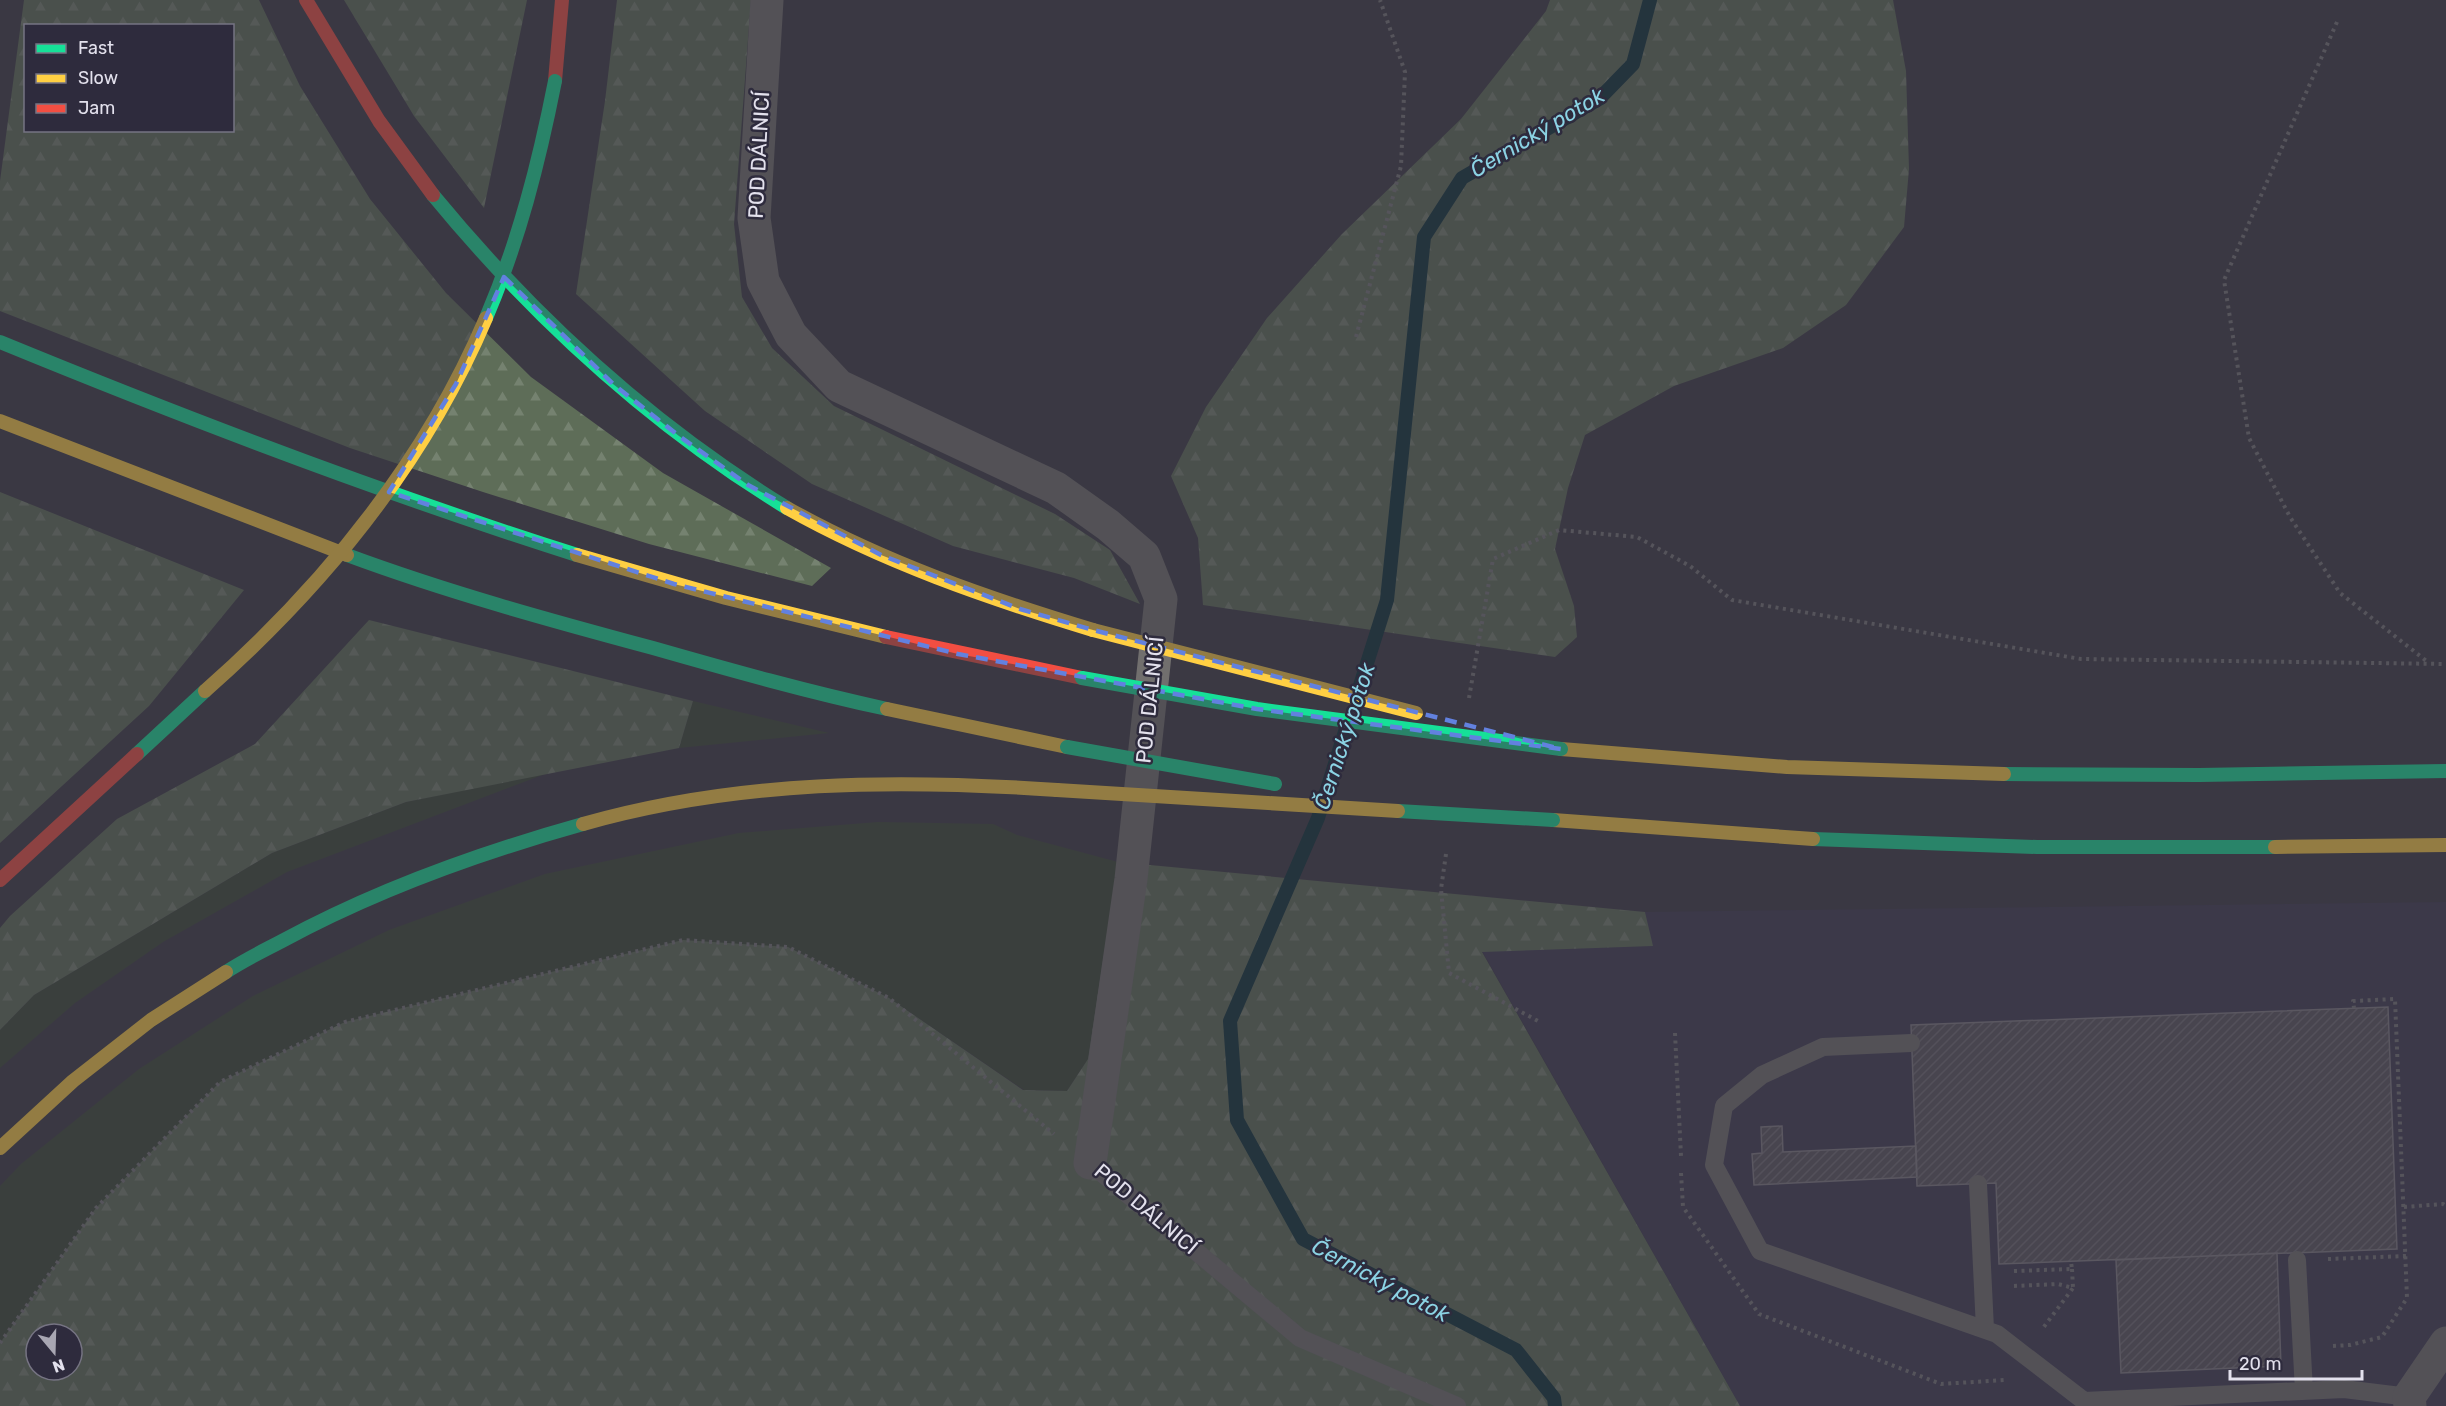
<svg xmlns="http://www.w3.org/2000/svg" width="2446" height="1406" font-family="Rubik,sans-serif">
  <defs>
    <pattern id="forest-firs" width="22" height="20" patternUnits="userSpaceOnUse" patternTransform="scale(1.5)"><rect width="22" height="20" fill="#5e6d58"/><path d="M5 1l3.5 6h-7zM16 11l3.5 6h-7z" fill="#758270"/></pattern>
    <pattern id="building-hatch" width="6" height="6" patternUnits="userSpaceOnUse" patternTransform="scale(1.5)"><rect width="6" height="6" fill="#5a565e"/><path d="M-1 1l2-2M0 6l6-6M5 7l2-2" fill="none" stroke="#726e75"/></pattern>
  </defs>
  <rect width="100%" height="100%" fill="#3b3943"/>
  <path fill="#3e3a51" d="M 2446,902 L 2446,1406 L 1740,1406 L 1482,951 L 1652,946 L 1645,912 Z"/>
  <path fill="#3b4837" d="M 693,701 L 829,733 L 679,748 Z
    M 553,771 L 287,872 L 163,942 L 75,1003 L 0,1068 L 0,1030 L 34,995 L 272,853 L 406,802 Z
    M 878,822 L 993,824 L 1017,835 L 1118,862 L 1088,1059 L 1067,1091 L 1024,1090 L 889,998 L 788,947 L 96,1208 L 0,1343 L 0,1186 L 21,1164 L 139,1069 L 253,996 L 389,930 L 545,874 L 739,833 Z"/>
  <path fill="url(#forest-firs)" fill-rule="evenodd" d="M 24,0 L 259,0 L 300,86 L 370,199 L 446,293 L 531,377 L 663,473 L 831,568 L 812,586 L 649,544 L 483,492 L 350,448 L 0,311 L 0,181 ZM 26,26 L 232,26 L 232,130 L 26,130 Z
    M 344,0 L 527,0 L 484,208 L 414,116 Z
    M 617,0 L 751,0 L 734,224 L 742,297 L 772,348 L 834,406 L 1055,514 L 1110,550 L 1140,604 L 1074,578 L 953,546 L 812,484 L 705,411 L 576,294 L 605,101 Z
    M 1550,0 L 1893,0 L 1906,71 L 1909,169 L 1904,227 L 1846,305 L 1783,348 L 1674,386 L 1585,435 L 1568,488 L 1555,549 L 1574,606 L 1577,637 L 1555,657 L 1203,605 L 1198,538 L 1171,476 L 1206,407 L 1267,318 L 1342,234 L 1461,119 L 1546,11 Z
    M 0,492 L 244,590 L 149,706 L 0,843 Z
    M 369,620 L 693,701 L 679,748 L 406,802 L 272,853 L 34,995 L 0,1030 L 0,928 L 10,916 L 117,819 L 255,744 Z
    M 1118,862 L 1645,912 L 1653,946 L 1482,952 L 1740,1406 L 0,1406 L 0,1343 L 96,1208 L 220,1082 L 345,1022 L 683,940 L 788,947 L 889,998 L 1023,1090 L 1067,1091 L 1088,1059 ZM 36,1334 L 72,1334 L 72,1370 L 36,1370 Z"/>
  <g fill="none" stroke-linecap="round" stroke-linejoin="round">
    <path stroke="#0a2f37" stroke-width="14" d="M 1356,698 L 1387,600 L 1424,237 L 1462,178 L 1599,99 L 1633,64 L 1650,0
      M 1348,722 L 1318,818 L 1230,1021 L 1237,1120 L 1303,1239 L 1516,1350 L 1554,1398 L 1555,1406"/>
  </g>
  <path fill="url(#building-hatch)" stroke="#807c84" stroke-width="1.5" d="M 2388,1007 L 2397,1249 L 1999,1264 L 1996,1183 L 1917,1186 L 1911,1025 Z
    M 1782,1126 L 1783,1152 L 1916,1146 L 1917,1177 L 1754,1185 L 1752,1154 L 1762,1153 L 1761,1127 Z
    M 2277,1253 L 2281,1366 L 2121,1373 L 2116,1260 Z"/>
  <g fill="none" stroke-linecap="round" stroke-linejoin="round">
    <path stroke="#777578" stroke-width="4" stroke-dasharray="3 4.5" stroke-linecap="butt" d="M 2337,22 L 2224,280 L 2249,438 L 2290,517 L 2340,593 L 2429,663
      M 1356,337 L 1401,166 L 1405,72 L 1380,0
      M 1469,698 L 1493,559 L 1559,530 L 1637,537 L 1690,566 L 1732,600 L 2081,659 L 2446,664
      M 1446,854 L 1441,889 L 1449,973 L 1538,1021
      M 1675,1033 L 1681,1156
      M 1681,1173 L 1683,1207 L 1759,1314 L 1941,1384 L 2005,1380
      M 2404,1207 L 2443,1204 L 2446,1206
      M 2328,1259 L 2406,1256
      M 2072,1269 L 2073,1288
      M 2014,1271 L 2072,1269 L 2071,1262
      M 2014,1286 L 2058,1284 L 2073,1288 L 2043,1328
      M 0,1343 L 96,1208 L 220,1082 L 345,1022 L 683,940 L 788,947 L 889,998 L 1054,1134
      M 2333,1346 L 2350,1345 L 2382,1337 L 2407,1298 L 2395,999 L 2353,1001 L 2354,1008"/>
    <path stroke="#716f6e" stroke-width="18" d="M 1911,1043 L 1823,1047 L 1762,1075 L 1724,1106 L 1714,1165 L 1760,1251 L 1997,1334 L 2084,1401 L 2344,1389 L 2409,1397
      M 1090,1163 L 1300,1338 L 1457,1406
      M 1978,1184 L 1985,1329
      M 2297,1260 L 2304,1391"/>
    <path stroke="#716f6e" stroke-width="33" d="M 767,0 L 754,218 L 763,281 L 791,335 L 839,386 L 1056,488 L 1108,525 L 1144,556 L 1161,599 L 1131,879 L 1090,1163
      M 2410,1406 L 2409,1397 L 2446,1343"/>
    <path stroke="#16e098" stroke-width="14" d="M 433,195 C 535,319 650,424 787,508
      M 0,342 C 190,420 381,493 577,555
      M 347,555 C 447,592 549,620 653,648 C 730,670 808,692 887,709
      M 137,754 L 205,691
      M 2004,774 L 2199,775 L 2446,771
      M 1813,839 L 2037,847 L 2275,847
      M 226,972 C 244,960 263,951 282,941 C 378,889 479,853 583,824"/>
    <path stroke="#ffcf43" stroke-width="14" d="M 0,421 L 347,555
      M 787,508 C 883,562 987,598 1093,630
      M 577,555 L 726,598 L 886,637
      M 887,709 L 1067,747
      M 1561,749 L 1787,767 L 2004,774
      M 1553,820 L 1813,839
      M 583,824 C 738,780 897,779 1057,790
      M 2275,847 L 2446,845
      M 0,1148 L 73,1081 L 151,1020 L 226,972"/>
    <path stroke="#f24e42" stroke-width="14" d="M 306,0 L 379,121 L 433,195
      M 555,81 L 562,0
      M 886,637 L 1082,678
      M 0,880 L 137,754"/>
    <path stroke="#16e098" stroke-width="14" d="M 486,318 C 519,241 539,162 555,81
      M 1082,678 L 1257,709 L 1561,749
      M 1067,747 L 1275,784
      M 1398,811 L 1553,820"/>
    <path stroke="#ffcf43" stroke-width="14" d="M 1093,630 L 1416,713
      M 205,691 C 324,586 424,464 486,318
      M 1057,790 L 1398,811"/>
  </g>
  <path d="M0 0H2446V1406H0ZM 504,277 L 613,384 L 679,436 L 748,485 L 881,555 L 1020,609 L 1093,630 L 1561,749 L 1257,709 L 958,654 L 674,584 L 389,492 L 456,384 Z" fill="#3b3943" fill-opacity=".55" fill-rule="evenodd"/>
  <path fill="none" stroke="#6281df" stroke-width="4.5" stroke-dasharray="12 8" stroke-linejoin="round" d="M 504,277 L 613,384 L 679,436 L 748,485 L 881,555 L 1020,609 L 1093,630 L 1561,749 L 1257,709 L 958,654 L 674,584 L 389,492 L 456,384 Z"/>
  <g text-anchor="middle" stroke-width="5" stroke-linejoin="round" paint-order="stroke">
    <g font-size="21" fill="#e3e1ed" stroke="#2e2b3d">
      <text transform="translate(759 155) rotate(-87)" y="7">POD DÁLNICÍ</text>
      <text transform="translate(1150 700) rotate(-84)" y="7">POD DÁLNICÍ</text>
      <text transform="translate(1146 1209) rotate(40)" y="7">POD DÁLNICÍ</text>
    </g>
    <g font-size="22" font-style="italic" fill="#8bd3e4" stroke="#2e2b3d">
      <text transform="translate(1537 132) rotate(-31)" y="8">Černický potok</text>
      <text transform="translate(1344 736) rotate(-72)" y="8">Černický potok</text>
      <text transform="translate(1381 1280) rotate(28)" y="8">Černický potok</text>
    </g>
  </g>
  <rect x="24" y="24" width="210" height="108" fill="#2e2b3d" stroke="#767483" stroke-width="1.5"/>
  <rect x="36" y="44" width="30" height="9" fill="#16e098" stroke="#767483" stroke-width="1.5"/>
  <text x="78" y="54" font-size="18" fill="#e3e1ed">Fast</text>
  <rect x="36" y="74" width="30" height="9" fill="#ffcf43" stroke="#767483" stroke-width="1.5"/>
  <text x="78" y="84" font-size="18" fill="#e3e1ed">Slow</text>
  <rect x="36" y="104" width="30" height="9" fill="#f24e42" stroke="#767483" stroke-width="1.5"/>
  <text x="78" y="114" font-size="18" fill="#e3e1ed">Jam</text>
  <g transform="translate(54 1352) rotate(161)"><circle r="28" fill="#2e2b3d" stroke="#767483" stroke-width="1.5"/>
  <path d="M0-4.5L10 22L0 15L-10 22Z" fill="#a8a6b2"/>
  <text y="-9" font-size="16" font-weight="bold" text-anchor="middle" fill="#e3e1ed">N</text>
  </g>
  <path d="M2230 1370v9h132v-9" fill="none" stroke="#e3e1ed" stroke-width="3"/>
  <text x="2239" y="1370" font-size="18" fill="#e3e1ed" stroke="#2e2b3d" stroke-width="4.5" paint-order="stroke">20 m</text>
</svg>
